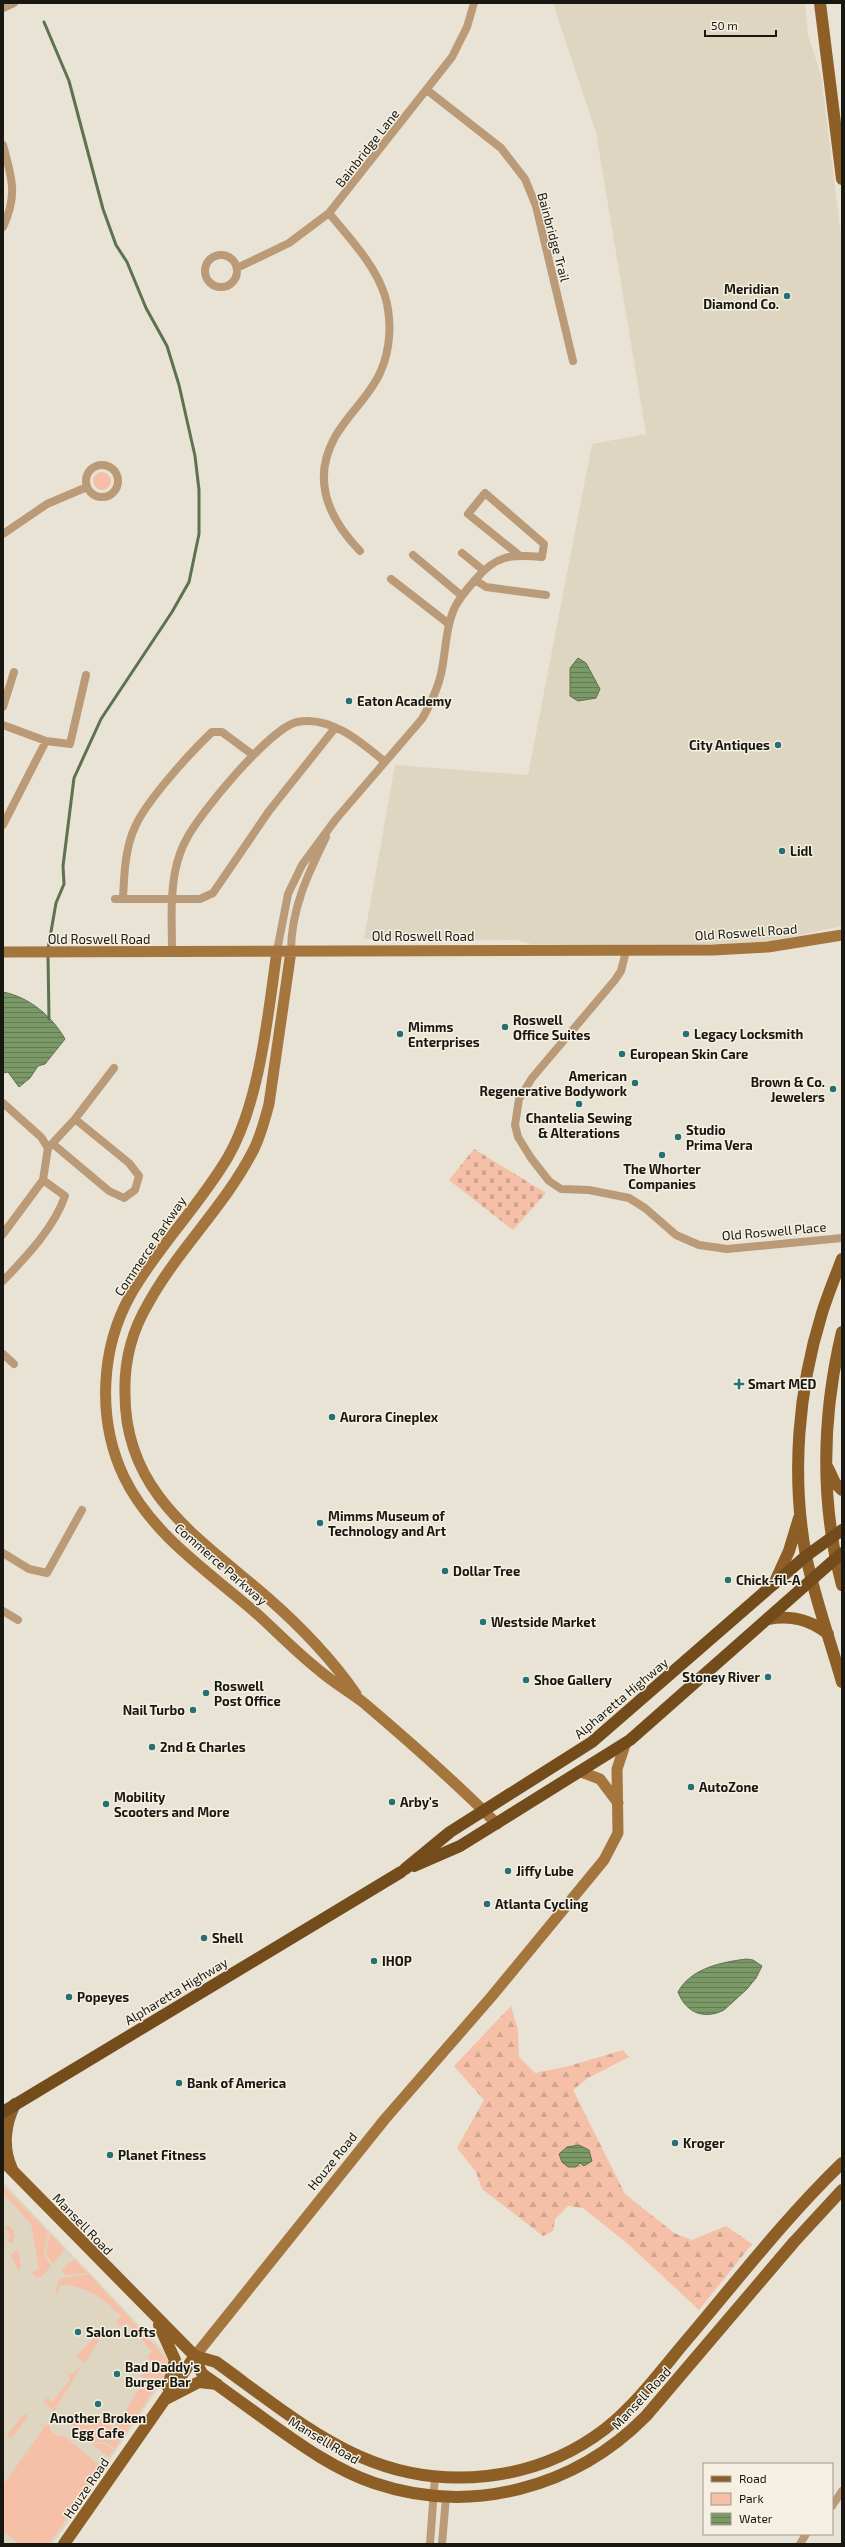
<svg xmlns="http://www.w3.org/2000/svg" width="845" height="2547" font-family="'Exo 2',sans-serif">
  <defs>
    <pattern id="forest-firs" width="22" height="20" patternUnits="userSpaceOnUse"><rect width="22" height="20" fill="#f5c0a7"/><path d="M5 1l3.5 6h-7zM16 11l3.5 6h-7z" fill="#d1a48f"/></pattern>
    <pattern id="cemetery-stones" width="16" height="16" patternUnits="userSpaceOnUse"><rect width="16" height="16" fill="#f5c0a7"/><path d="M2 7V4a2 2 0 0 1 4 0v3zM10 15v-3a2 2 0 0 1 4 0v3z" fill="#d1a48f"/></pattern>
    <pattern id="water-rules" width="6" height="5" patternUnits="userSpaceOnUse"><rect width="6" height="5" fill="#7b9967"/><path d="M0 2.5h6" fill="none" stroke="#647c53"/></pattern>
  </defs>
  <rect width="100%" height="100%" fill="#e8e3d5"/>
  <path fill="#ded6c1" d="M 553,3 L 805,3 L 808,35 L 821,75 L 842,243 L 842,926 L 772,941 L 705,945 L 532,944 L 516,940 L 364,939 L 395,765 L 528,775 L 592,444 L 646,434 L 596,132 Z
    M 3,2182 L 170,2357 L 168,2374 L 53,2544 L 3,2544 Z"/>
  <path fill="#f5c0a7" d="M93 481a9 9 0 1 1 18 0a9 9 0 1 1-18 0Z
    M 3,2186 L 48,2232 L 44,2255 L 51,2266 L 41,2277 L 35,2277 L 32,2272 L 39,2269 L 31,2224 L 3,2193 Z
    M 8,2225 L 15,2233 L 13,2243 L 5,2240 L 10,2238 L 8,2230 L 3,2231 Z
    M 50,2234 L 63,2247 L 63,2251 L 53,2264 L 46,2254 Z
    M 16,2250 L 19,2252 L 21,2267 L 18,2271 L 11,2255 Z
    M 75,2260 L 87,2273 L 66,2275 L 61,2271 L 70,2262 Z
    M 89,2274 L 167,2359 L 167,2370 L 115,2449 L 105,2442 L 93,2443 L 74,2427 L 70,2420 L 74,2415 L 80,2418 L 83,2415 L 94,2422 L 97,2417 L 114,2428 L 146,2379 L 141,2376 L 153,2364 L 147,2357 L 152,2351 L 127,2323 L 120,2326 L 116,2322 L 121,2316 C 103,2298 86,2285 60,2285 L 59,2291 L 55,2293 L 59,2279 Z
    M 97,2335 L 100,2339 L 84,2364 L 77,2355 Z
    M 82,2365 L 54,2411 L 43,2402 L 47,2398 L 52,2402 L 70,2380 L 67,2371 L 71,2375 Z
    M 24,2414 L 28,2416 L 11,2439 L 7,2435 Z
    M 39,2423 L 45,2427 L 49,2424 L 50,2430 L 57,2436 L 64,2436 L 99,2465 L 101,2470 L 49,2544 L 19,2544 L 3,2531 L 3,2485 L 44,2428 Z
    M 92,2444 L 104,2444 L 114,2450 L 108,2457 Z"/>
  <path fill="url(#forest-firs)" d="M 511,2006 L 518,2030 L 519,2057 L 535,2073 L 569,2066 L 623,2050 L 629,2057 L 588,2078 L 573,2090 L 625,2194 L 674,2233 L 692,2240 L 726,2226 L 752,2244 L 699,2310 L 628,2244 L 583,2208 L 568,2206 L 555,2219 L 553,2231 L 543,2236 L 482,2189 L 476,2172 L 457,2148 L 484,2100 L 454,2066 Z"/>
  <path fill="url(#cemetery-stones)" d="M 474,1149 L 546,1193 L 513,1230 L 449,1180 Z"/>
  <path fill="url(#water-rules)" stroke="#5d724e" d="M 578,658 L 586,663 L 600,689 L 596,698 L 578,701 L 570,696 L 570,668 Z
    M 3,992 C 29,997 52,1016 65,1039 L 45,1064 L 38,1066 L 30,1078 L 19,1087 L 8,1072 L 3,1073 Z
    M 747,1959 L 753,1960 L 762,1966 L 756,1978 L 747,1989 L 724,2010 C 704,2020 686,2013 678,1992 C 691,1968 722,1962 747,1959 Z
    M 579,2145 L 589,2150 L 592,2161 L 584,2166 L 580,2163 L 576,2167 L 568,2167 L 562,2162 L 559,2154 L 567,2147 Z"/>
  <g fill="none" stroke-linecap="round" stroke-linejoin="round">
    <path stroke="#5d724e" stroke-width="3" d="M 44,22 L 69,81 L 103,209 L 116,245 L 127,262 L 146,308 L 167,346 L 179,385 L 195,456 L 199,490 L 199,534 L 189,582 L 172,612 L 101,719 L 74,778 L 63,866 L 64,884 L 56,903 L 48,949
      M 48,955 L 49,1019"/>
    <path stroke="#bb9a77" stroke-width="8" d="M 3,8 L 14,3
      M 427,90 L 501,148 L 525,179 L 536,206 L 573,361
      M 3,145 C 12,178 18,195 3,227
      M 329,213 C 349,238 375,264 385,296 C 392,320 391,349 380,373 C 369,397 348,414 335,437 C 311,480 329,519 360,551
      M205 271a16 16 0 1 1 32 0a16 16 0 1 1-32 0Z
      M 237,268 L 289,243 L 329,213 L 452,57 L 467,27 L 474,3
      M86 481a16 16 0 1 1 32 0a16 16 0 1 1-32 0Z
      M 3,534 L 47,504 L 87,487
      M 462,553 L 483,570
      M 413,555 L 462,596
      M 391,579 L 449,624
      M 475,580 L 486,587 L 546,595
      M 3,707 L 14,672
      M 3,725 L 46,741 L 70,744 L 86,675
      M 3,825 L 46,741
      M 115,899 L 200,899 L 213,893 L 269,811 L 335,728
      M 123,899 C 124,876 125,848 135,827 C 146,801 191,752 212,732 L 222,732 L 253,755
      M 277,951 L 288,894 L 302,865 L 336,819 L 422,719 C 431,703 439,687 442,669 C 446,648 446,626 455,607 C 460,597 468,588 475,580 C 496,555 511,554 542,557 L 544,544 L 485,493 L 468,514 L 519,555
      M 291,951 C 291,909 308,874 326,837
      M 626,951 L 621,971 L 615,980 L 532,1078 L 519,1099 L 515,1125 L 518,1137 L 531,1158 L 549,1181 L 561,1189 L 589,1190 L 629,1198 L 645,1208 L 676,1235 L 699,1245 L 727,1249 L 842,1238
      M 172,953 C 172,926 170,899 175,872 C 177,862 181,849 186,840 C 198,815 270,728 297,722 C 330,715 361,742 385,762
      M 3,1103 L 41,1137 L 48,1148 L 43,1180 L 3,1234
      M 53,1144 L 109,1191 L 124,1198 L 135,1190 L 139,1176 L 129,1163 L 75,1119
      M 50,1146 L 75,1119 L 114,1068
      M 3,1281 C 26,1257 54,1228 65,1196 L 43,1180
      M 3,1354 L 14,1364
      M 3,1553 L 29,1569 L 47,1573 L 82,1510
      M 3,1611 L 18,1620
      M 832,2506 L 842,2491
      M 430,2544 L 435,2476
      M 442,2544 L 446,2497
      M 800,2544 L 806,2534"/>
    <path stroke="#a5753e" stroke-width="11" d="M 277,951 C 268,1014 260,1102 228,1157 C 200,1205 159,1245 131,1294 C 100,1349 97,1420 124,1477 C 152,1535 209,1572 256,1613 C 277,1632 297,1653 320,1671 C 334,1683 350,1692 364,1703 C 410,1742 455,1782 497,1824
      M 291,951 L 269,1104 C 265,1119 261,1135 254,1149 C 226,1205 178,1249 148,1304 C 132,1331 124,1363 125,1394 C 125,1495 201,1539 268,1598 C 301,1627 331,1658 356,1694
      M 3,952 L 713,950 L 768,947 L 842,935
      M 581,1772 L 600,1779 L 618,1803
      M 195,2356 L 385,2119 L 492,1996 L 604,1860 L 618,1833 L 617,1769 L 626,1742"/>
    <path stroke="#8d5e26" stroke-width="12" d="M 820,3 L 842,179
      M 842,1259 C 835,1277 828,1294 822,1313 C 798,1390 791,1476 806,1556 C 815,1599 830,1640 842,1682
      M 842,1332 C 822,1416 820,1501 842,1585
      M 828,1468 L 835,1483 L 842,1490
      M 774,1584 L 789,1551 L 799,1518
      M 768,1619 C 791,1615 810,1619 828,1634
      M 3,2161 L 195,2356 C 197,2361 198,2368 202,2373 C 205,2377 212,2380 216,2384 C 234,2397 252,2410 270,2423 C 302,2446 336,2470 374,2483 C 471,2516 575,2488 646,2416 L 794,2242 L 842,2190
      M 12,2169 C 2,2148 5,2124 15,2104
      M 159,2325 L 175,2360 L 168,2387
      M 195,2356 L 216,2362 C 262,2395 309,2434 361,2457 C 441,2492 536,2482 605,2429 C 634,2406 657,2376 680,2348 C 733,2286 783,2220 842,2163
      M 164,2400 L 199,2382 L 217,2384
      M 64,2544 L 195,2356"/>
    <path stroke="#744c1c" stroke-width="12" d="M 414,1866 L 460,1846 L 630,1740 L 842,1553
      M 405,1869 L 450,1832 L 592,1742 L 806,1556 L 842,1530
      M 3,2112 L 401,1872"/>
  </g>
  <g fill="#257073" stroke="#f5f0e2" stroke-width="1.5">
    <circle cx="787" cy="296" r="4"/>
    <circle cx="349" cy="701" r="4"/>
    <circle cx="778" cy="745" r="4"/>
    <circle cx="782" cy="851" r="4"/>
    <circle cx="505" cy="1027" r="4"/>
    <circle cx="400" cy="1034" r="4"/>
    <circle cx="686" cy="1034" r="4"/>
    <circle cx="622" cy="1054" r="4"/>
    <circle cx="635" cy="1083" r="4"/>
    <circle cx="833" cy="1089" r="4"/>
    <circle cx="579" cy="1104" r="4"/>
    <circle cx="678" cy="1137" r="4"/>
    <circle cx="662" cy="1155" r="4"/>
    <path d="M737 1378h4v4h4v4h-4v4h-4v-4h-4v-4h4z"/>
    <circle cx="332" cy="1417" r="4"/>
    <circle cx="320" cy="1523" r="4"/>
    <circle cx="445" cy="1571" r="4"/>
    <circle cx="728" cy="1580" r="4"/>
    <circle cx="483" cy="1622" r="4"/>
    <circle cx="768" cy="1677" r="4"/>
    <circle cx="526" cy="1680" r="4"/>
    <circle cx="206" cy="1693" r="4"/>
    <circle cx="193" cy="1710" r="4"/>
    <circle cx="152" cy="1747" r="4"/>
    <circle cx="691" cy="1787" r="4"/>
    <circle cx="392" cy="1802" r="4"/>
    <circle cx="106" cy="1804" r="4"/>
    <circle cx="508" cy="1871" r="4"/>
    <circle cx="487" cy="1904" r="4"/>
    <circle cx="204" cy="1938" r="4"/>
    <circle cx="374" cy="1961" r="4"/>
    <circle cx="69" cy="1997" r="4"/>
    <circle cx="179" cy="2083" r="4"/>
    <circle cx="675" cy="2143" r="4"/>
    <circle cx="110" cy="2155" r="4"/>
    <circle cx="78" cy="2332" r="4"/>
    <circle cx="117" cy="2374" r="4"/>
    <circle cx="98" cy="2404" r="4"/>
  </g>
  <g text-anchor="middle" stroke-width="3" stroke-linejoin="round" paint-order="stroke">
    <g font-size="13" fill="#181712" stroke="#f5f0e2">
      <text transform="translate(367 148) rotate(-52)" y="5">Bainbridge Lane</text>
      <text transform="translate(554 237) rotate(75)" y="5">Bainbridge Trail</text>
      <text transform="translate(746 932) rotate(-4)" y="5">Old Roswell Road</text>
      <text x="423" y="941">Old Roswell Road</text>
      <text x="99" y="944">Old Roswell Road</text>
      <text transform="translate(774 1231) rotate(-5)" y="5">Old Roswell Place</text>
      <text transform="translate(150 1246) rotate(-56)" y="5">Commerce Parkway</text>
      <text transform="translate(221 1564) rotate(41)" y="5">Commerce Parkway</text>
      <text transform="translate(621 1698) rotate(-40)" y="5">Alpharetta Highway</text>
      <text transform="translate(176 1991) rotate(-31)" y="5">Alpharetta Highway</text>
      <text transform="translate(332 2161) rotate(-51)" y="5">Houze Road</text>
      <text transform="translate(83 2224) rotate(46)" y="5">Mansell Road</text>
      <text transform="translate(641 2398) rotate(-47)" y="5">Mansell Road</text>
      <text transform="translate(324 2440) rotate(31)" y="5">Mansell Road</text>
      <text transform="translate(86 2488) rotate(-56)" y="5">Houze Road</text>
    </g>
    <g font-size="13" font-weight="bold" fill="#181712" stroke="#f5f0e2" text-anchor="start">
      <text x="779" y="294" text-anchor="end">Meridian<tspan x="779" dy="15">Diamond Co.</tspan></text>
      <text x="357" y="706">Eaton Academy</text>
      <text x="770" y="750" text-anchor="end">City Antiques</text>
      <text x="790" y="856">Lidl</text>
      <text x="513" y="1025">Roswell<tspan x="513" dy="15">Office Suites</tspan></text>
      <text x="408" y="1032">Mimms<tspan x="408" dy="15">Enterprises</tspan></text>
      <text x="694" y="1039">Legacy Locksmith</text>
      <text x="630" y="1059">European Skin Care</text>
      <text x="627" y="1081" text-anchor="end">American<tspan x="627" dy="15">Regenerative Bodywork</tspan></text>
      <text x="825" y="1087" text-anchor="end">Brown &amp; Co.<tspan x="825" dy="15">Jewelers</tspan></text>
      <text x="579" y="1123" text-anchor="middle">Chantelia Sewing<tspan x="579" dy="15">&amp; Alterations</tspan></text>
      <text x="686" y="1135">Studio<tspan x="686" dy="15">Prima Vera</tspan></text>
      <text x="662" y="1174" text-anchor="middle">The Whorter<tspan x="662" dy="15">Companies</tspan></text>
      <text x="748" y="1389">Smart MED</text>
      <text x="340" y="1422">Aurora Cineplex</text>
      <text x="328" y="1521">Mimms Museum of<tspan x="328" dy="15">Technology and Art</tspan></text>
      <text x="453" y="1576">Dollar Tree</text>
      <text x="736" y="1585">Chick-fil-A</text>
      <text x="491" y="1627">Westside Market</text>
      <text x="760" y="1682" text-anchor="end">Stoney River</text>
      <text x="534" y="1685">Shoe Gallery</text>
      <text x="214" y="1691">Roswell<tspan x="214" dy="15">Post Office</tspan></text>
      <text x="185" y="1715" text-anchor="end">Nail Turbo</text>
      <text x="160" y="1752">2nd &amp; Charles</text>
      <text x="699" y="1792">AutoZone</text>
      <text x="114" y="1802">Mobility<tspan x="114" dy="15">Scooters and More</tspan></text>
      <text x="400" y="1807">Arby's</text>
      <text x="516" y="1876">Jiffy Lube</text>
      <text x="495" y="1909">Atlanta Cycling</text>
      <text x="212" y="1943">Shell</text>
      <text x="382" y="1966">IHOP</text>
      <text x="77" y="2002">Popeyes</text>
      <text x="187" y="2088">Bank of America</text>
      <text x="683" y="2148">Kroger</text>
      <text x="118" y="2160">Planet Fitness</text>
      <text x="86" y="2337">Salon Lofts</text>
      <text x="125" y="2372">Bad Daddy's<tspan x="125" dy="15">Burger Bar</tspan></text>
      <text x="98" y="2423" text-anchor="middle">Another Broken<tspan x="98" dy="15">Egg Cafe</tspan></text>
    </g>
  </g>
  <rect width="845" height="2547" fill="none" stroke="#181712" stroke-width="8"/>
  <rect x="703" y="2463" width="130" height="72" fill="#f5f0e2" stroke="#9d998f"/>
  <rect x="711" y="2476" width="20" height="6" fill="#8d5e26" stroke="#9d998f"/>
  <text x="739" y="2483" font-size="12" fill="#181712">Road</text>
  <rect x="711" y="2493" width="20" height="12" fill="#f5c0a7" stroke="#9d998f"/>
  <text x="739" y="2503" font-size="12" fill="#181712">Park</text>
  <rect x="711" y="2513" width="20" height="12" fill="url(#water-rules)" stroke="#9d998f"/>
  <text x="739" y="2523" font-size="12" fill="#181712">Water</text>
  <path d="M705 30v6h71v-6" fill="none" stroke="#181712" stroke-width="2"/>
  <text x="711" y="30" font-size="12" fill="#181712" stroke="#f5f0e2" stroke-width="3" paint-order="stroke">50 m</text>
</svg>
